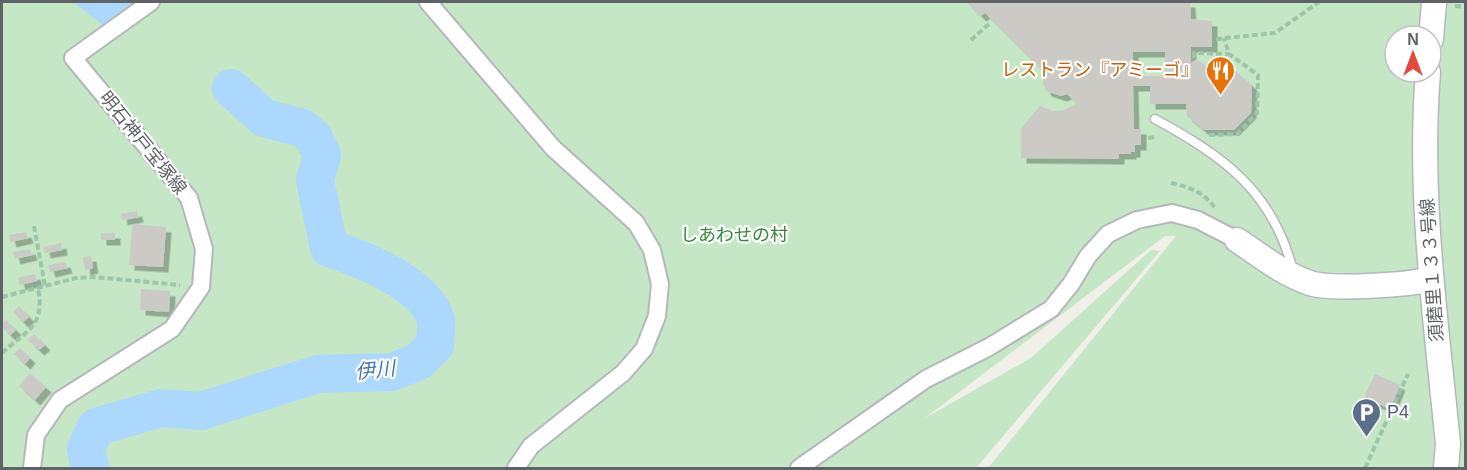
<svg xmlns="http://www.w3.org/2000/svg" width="1467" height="470" font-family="Helvetica,'Noto Sans JP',sans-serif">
  <defs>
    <filter id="shadow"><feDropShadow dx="5.5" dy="5.5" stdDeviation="0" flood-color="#0004"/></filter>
  </defs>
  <rect width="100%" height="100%" fill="#f0efe8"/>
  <path fill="#c5e7c6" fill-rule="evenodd" d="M 2,2 L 1465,2 L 1465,468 L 988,468 L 1176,236 L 1165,236 L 925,418 L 1031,358 L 1151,250 L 1160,251 L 976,468 L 2,468 ZM 1395,36 L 1431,36 L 1431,72 L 1395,72 Z"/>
  <path fill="#acd8fd" d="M 73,2 L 137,2 L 104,26 Z"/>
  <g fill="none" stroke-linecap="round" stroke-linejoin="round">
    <path stroke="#acd8fd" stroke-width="38" d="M 90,468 L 86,448 L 96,427 L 161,408 L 201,411 L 318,374 L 392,372 L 419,361 L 435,345 C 435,338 437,328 436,321 C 427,284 362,259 329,248 L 315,180 L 322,155 L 314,138 L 303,128 L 264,118 L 231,88"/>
  </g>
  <path fill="#cccac4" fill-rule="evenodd" filter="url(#shadow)" d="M 966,2 L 1190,2 L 1191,19 L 1212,21 L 1212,47 L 1191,47 L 1191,63 L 1197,59 L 1207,67 L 1233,69 L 1252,85 L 1251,113 L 1234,130 L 1204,130 L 1187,116 L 1186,104 L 1150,104 L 1150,86 L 1133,86 L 1134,129 L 1141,129 L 1141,145 L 1135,145 L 1135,152 L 1131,152 L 1131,154 L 1119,154 L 1119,159 L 1021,158 L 1021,128 L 1040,106 L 1053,111 L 1064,110 L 1077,104 L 1067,94 L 1061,96 L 1046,91 L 1043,82 L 1046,74 L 985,13 L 981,16 ZM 1133,52 L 1165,52 L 1165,76 L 1133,76 Z
    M 137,211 L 138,217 L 122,220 L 121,214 Z
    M 132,224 L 166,227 L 163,267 L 129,265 Z
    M 26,232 L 28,238 L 11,242 L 9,235 Z
    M 101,233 L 115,233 L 115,240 L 101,240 Z
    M 61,243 L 62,250 L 45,253 L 44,247 Z
    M 30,249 L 32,255 L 15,259 L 13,252 Z
    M 91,256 L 93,268 L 85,270 L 83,257 Z
    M 65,262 L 67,268 L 50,272 L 48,265 Z
    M 35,274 L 37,281 L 20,285 L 18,278 Z
    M 141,289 L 170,291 L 169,312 L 140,310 Z
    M 19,306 L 29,317 L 23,322 L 13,312 Z
    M 5,319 L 16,330 L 10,335 L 2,327 Z
    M 34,334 L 45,345 L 39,350 L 28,340 Z
    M 20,348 L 30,358 L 25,364 L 14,354 Z
    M 30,373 L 46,387 L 35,400 L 19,386 Z
    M 1375,374 L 1400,385 L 1390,409 L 1364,398 Z"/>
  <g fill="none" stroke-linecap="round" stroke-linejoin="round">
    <defs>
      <path id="lane" d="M 1155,119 C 1223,156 1273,191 1293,271"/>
      <path id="street" d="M 428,2 L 553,148 L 636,223 L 652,250 L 660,284 L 657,316 L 644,349 L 623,373 L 531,446 L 516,468
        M 32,468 L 36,435 L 60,400 L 172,329 L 201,287 L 204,249 L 189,198 L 73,58 L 151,2
        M 799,468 L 926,379 L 989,347 L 1051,309 L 1071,284 L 1088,256 L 1108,234 L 1137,220 L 1172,213 L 1198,220 L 1237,240"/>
      <path id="secondary" d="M 1431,39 L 1434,2
        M 1428,72 C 1418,196 1436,321 1448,444 L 1446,468
        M 1237,240 C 1261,256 1283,274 1310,283 C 1330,290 1409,285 1431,279"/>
    </defs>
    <use href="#lane" stroke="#b5b8bb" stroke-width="11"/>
    <use href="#street" stroke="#b5b8bb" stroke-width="20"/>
    <use href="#secondary" stroke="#b4b7bb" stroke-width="27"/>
    <path stroke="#9dc5a9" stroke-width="4" stroke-dasharray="6 3" stroke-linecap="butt" d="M 1455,6 L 1466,7
      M 1216,39 L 1275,33 L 1319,2
      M 971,40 L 991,22
      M 1194,58 L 1194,53 L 1229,54
      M 1209,135 L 1237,134 L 1257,113 L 1258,75 L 1229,54 L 1224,38
      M 1148,138 L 1157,137
      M 1171,183 C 1189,187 1204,192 1215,208
      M 34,226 L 45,286
      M 2,297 L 76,278 L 94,277 L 180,285
      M 2,353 C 28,329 45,327 38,288
      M 1365,468 L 1408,374"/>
    <use href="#lane" stroke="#fff" stroke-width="8"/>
    <use href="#street" stroke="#fff" stroke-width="16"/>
    <use href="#secondary" stroke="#fff" stroke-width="24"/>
  </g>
  <defs>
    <symbol id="restaurant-pin" viewBox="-11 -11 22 30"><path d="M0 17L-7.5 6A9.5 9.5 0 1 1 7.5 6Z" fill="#e8710a" stroke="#fff"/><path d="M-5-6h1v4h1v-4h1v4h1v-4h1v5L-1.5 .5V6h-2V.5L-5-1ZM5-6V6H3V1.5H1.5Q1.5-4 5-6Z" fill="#fff"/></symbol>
    <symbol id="parking-pin" viewBox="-11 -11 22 30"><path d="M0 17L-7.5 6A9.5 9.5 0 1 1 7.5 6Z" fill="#5c6f8a" stroke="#fff"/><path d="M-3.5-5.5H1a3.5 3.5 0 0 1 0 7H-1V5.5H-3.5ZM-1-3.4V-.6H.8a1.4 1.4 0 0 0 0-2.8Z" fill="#fff"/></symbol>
  </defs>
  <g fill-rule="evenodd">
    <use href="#restaurant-pin" x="1204" y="54" width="33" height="45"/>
    <use href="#parking-pin" x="1350" y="396" width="33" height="45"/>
  </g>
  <g text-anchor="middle" stroke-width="4.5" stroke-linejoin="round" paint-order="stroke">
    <g font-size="18" fill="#c56008" stroke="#fff" text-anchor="end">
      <text x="1199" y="76">レストラン『アミーゴ』</text>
    </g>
    <g font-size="18" fill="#5f6367" stroke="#fff">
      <text transform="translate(143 143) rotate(51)" y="6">明石神戸宝塚線</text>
      <text transform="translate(1432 270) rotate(-94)" y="6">須磨里１３３号線</text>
    </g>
    <g font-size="18" fill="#38853d" stroke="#fff">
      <text x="734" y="241">しあわせの村</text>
    </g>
    <g font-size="18" fill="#4e5e75" stroke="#fff" text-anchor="start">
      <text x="1387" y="418">P4</text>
    </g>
    <g font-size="20" font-style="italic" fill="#4778af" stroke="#fff">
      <text transform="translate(375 370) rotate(-6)" y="7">伊川</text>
    </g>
  </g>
  <rect width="1467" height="470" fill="none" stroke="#5f6367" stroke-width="6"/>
  <g transform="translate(1413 54)"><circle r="28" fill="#ffffff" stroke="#bfc1c2" stroke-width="1.5"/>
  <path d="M0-4.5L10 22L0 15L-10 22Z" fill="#e54939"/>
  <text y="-9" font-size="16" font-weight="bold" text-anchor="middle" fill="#5f6367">N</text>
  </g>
</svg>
